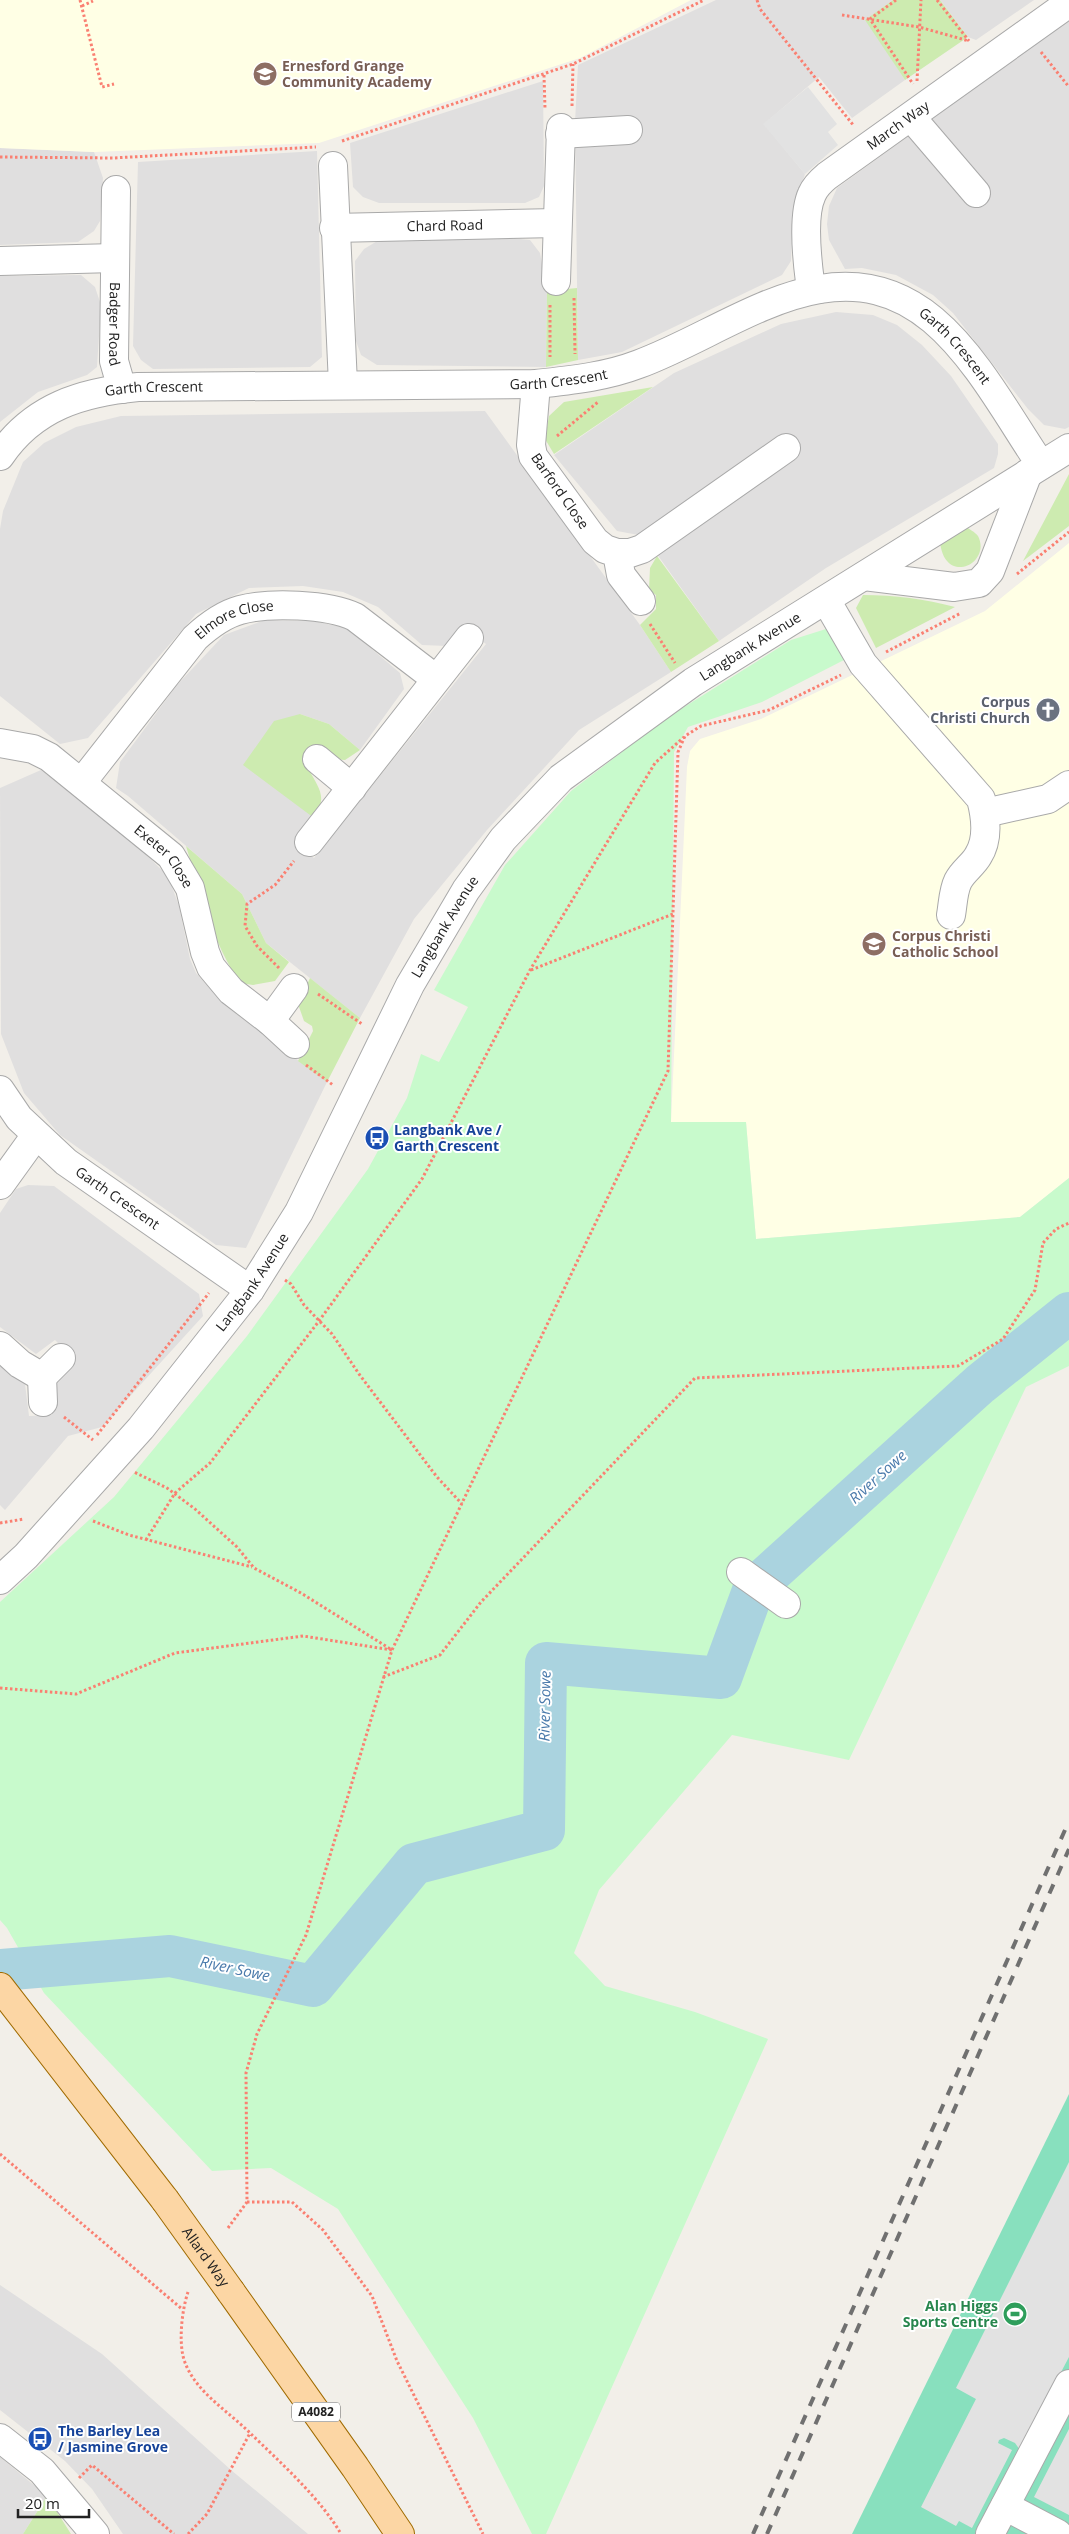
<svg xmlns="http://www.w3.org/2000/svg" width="1069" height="2534" font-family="'Open Sans',sans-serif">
  <rect width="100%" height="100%" fill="#f2efe9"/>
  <path fill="#e0dfdf" d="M 716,0 L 893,0 L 866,20 L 905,80 L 852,118 L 819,77 L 764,124 L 805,174 L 793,211 L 791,261 L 782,275 L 622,352 L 578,360 L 575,122 L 578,65 Z
    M 940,0 L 1034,0 L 976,40 L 968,37 Z
    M 1069,19 L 1069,427 L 1065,429 L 1044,425 L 1028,409 L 953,313 L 933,295 L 896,275 L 862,268 L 845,269 L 829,240 L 827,224 L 829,206 L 837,188 Z
    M 543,81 L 544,186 L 539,197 L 525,203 L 379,203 L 363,197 L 353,187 L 350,143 Z
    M 0,148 L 94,152 L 103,178 L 100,221 L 94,231 L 78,242 L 0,245 Z
    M 317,151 L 322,357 L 310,367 L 153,369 L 141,360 L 133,346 L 138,162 Z
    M 510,238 L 530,240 L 540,253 L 547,291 L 546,367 L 377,365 L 361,355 L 356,341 L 355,261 L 364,249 L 379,240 Z
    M 81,275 L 95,287 L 101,305 L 97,367 L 87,375 L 38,392 L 0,422 L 0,276 Z
    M 836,312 L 873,315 L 897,325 L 922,345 L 951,376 L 998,444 L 998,454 L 994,468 L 826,568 L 719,641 L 644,536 L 617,531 L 554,455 L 674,373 L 781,324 Z
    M 485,411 L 640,625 L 671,672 L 579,730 L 487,830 L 414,919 L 360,1018 L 266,943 L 242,894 L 128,796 L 116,788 L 120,762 L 177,685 L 224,635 L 265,620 L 313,621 L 347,628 L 400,673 L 404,689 L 360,750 L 329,724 L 300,714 L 314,818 L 297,844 L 314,858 L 486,644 L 462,626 L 447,646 L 422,645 L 378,607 L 343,592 L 303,586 L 249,588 L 196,614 L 88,738 L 60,744 L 0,696 L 0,529 L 3,511 L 23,462 L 44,443 L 76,427 L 121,416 Z
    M 41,770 L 136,845 L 168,876 L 179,906 L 190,959 L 196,973 L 226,1006 L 327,1082 L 246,1248 L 216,1245 L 60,1135 L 24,1093 L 1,1034 L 0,788 Z
    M 28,1185 L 54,1186 L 199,1294 L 203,1316 L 102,1427 L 68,1436 L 5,1510 L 0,1505 L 0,1366 L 25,1384 L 29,1416 L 52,1415 L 53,1385 L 73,1358 L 55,1340 L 36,1354 L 0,1327 L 0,1213 L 16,1189 Z
    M 0,2285 L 102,2354 L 231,2470 L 308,2534 L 123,2534 L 92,2489 L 65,2461 L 0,2410 Z
    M 0,2457 L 47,2496 L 23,2534 L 0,2534 Z"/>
  <path fill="#ffffe5" d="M 0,0 L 691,0 L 580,58 L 319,143 L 94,152 L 0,148 Z
    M 1069,543 L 1069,1178 L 1020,1217 L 756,1239 L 746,1122 L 671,1122 L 687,767 L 690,751 L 700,739 L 761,719 L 985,611 Z"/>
  <path fill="#cdebb0" d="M 893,0 L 940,0 L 968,37 L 905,80 L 865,20 Z
    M 577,288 L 578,360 L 546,367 L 547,291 Z
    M 653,387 L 554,454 L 545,439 L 549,416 L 564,402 Z
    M 1069,474 L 1069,526 L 1023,561 Z
    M 965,526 C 969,529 975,532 978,536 C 992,563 945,587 940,542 Z
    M 657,556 L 719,641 L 671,672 L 640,625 L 656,609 L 656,595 L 649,590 L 650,568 Z
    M 863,595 C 895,595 925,599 955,607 L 876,648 L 856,608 Z
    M 300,714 L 329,724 L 360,750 L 345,760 L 333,759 L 308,768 C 319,789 328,796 314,818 L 243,765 L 274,721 Z
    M 186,846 L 242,894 L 266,943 L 289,962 L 275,981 L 253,985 L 240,983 C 212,941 200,893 186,846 Z
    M 310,978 L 360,1018 L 327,1082 L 298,1061 L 313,1031 L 312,1026 L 304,1021 L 298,1004 Z
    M 47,2496 L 71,2534 L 23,2534 Z"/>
  <path fill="#c8facc" d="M 826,629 L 844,660 L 762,702 L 688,727 L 674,752 L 671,1122 L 746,1122 L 756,1239 L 1020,1217 L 1069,1178 L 1069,1366 L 1026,1387 L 849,1760 L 732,1735 L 599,1890 L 574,1953 L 605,1986 L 695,2012 L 768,2039 L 546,2534 L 532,2534 L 473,2418 L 338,2209 L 271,2168 L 212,2171 L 44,1993 L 7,1928 L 0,1920 L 0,1602 L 114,1497 L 247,1336 L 368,1169 L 407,1098 L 421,1054 L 439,1062 L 468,1007 L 434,990 L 505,865 L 571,791 L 665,719 L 791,640 Z"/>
  <path fill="#88e0be" d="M 1069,2094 L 1069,2534 L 852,2534 Z"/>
  <path fill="#e2e2e2" d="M 808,87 L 837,124 L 828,132 L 838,145 L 805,174 L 763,124 Z
    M 1069,2162 L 1069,2357 L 1020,2450 L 1015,2443 L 1004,2438 L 999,2440 L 998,2443 L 1012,2450 L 972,2528 L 959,2521 L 956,2526 L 921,2507 L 976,2399 L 956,2388 Z
    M 1069,2429 L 1069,2515 L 1034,2497 Z"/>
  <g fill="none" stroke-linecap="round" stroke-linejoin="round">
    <path stroke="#aad3df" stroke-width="42" d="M 0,1970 L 170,1956 L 313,1986 L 414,1864 L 544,1830 L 546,1663 L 721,1678 L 754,1588 L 980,1384 L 1069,1313"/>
    <defs>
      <g id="minor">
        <path d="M 911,117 L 976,193"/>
        <path d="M 560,134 L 628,130"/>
        <path d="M 333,166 L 343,384"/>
        <path id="s1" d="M 116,190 L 114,361 L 122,389"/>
        <path id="s2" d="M 334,228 L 557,223"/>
        <path d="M 0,261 L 115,258"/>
        <path d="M 556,281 L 561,128"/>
        <path id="s3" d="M 819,289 L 810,282 C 807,259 802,215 812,194 C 815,187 821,181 827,176 L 1069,3"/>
        <path d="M 536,384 L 531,445 L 533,456 L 595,541 L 605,549 L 617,553 L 621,575 L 641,601"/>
        <path id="s4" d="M 0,456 C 33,407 82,392 138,387 L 536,384 C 571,380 605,377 639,364 C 734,329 835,238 933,320 C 977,357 1009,418 1041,465"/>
        <path d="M 617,553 L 630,553 L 642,549 L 786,448"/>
        <path d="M 864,576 L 954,587 L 979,583 L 990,571 L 1028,473"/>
        <path d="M 826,600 L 863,664 L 981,799 C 986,818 989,839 978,856 C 973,865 963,871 958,881 C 953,891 953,904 951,915"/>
        <path id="s5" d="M 0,743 L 33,749 L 49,757 L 171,856 L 190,888 L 205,952 L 211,967 L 231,991 L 270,1021 L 294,988"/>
        <path d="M 317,759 L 352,788"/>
        <path id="s6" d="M 82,782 L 195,638 C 208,626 222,615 240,610 C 269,602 328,604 355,617 L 436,679"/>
        <path d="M 985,813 L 1048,799 L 1069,785"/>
        <path d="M 309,842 L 469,638"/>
        <path d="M 270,1021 L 295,1044"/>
        <path id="s7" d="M 0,1090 L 19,1118 L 66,1162 L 250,1290"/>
        <path d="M 0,1185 L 36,1135"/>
        <path d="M 0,1346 L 20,1364 L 42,1377 L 61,1358"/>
        <path d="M 42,1377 L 43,1402"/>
        <path d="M 741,1572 L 786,1604"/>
        <path id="s8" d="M 0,1580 L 26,1556 L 141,1428 L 250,1290 L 299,1212 L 410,985 L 466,890 L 503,839 L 561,778 L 693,682 L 1069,448"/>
        <path d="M 0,2438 L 42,2471 L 95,2534"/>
        <path d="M 1005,2506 L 1058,2534"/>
        <path d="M 990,2534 L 1069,2384"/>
      </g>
      <path id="major" d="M 0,1987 L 165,2200
        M 231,2292 L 355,2467 L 400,2534"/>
    </defs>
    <use href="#minor" stroke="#a9a9a9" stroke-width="30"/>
    <use href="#major" stroke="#a06b00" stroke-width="30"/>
    <path stroke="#fa8072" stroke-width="3" stroke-dasharray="2.5 2.5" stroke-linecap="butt" d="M 80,0 L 102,87 L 114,84
      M 757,0 L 760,9 L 854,126
      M 896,0 L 870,19 L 913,84
      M 937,0 L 969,41
      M 82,6 L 93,1
      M 842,15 L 919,27 L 969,41
      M 1041,52 L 1069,87
      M 544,75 L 545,109
      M 917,81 L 921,0
      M 572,106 L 573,64
      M 342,141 L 573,64 L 704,0
      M 0,157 L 113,158 L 316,147
      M 574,298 L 575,354
      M 550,305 L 550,357
      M 557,436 L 598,402
      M 1017,574 L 1069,532
      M 650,624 L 675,663
      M 886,652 L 961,613
      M 279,968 L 257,946 L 245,926 L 247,904 L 275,885 L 294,861
      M 531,970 L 673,914
      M 318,994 L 362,1024
      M 306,1065 L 333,1085
      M 285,1280 L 291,1284 L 304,1305 L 332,1334 L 359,1374 L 437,1477 L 462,1504
      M 64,1417 L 93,1440
      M 97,1435 L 209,1293
      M 93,1521 L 129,1535 L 252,1567
      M 0,1523 L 24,1519
      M 146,1540 L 175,1493 L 210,1463 L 319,1321 L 422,1179 L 530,970 L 655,763 L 684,737
      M 383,1677 L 440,1655 L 481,1602 L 695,1378 L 958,1366 L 1003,1339 L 1035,1290 L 1043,1243 L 1056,1229 L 1069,1223
      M 0,1688 L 76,1694 L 175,1653 L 303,1636 L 392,1650 L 301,1593 L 254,1568 L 237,1547 L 195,1509 L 167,1488 L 134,1472
      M 0,2154 L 182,2309
      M 247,2202 L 292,2202 L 323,2230 L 372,2296 L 397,2361 L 483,2534
      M 228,2228 L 247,2202 L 246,2073 L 257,2034 L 306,1935 L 392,1650 L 668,1071 L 678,752 L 685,736 L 701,726 L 769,710 L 841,675
      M 188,2292 C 182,2310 179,2338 183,2356 C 191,2389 227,2410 250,2433 C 279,2461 321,2499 341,2534
      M 79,2478 L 92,2465 L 174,2534
      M 188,2534 L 207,2514 L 250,2433"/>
    <use href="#minor" stroke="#fff" stroke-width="28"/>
    <use href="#major" stroke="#fcd6a4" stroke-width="28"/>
    <path stroke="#707070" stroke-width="4" stroke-dasharray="10 10" stroke-linecap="butt" d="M 753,2534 L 1069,1821
      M 767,2534 L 1069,1849"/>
    <defs>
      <g id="major-bridge">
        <path id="s9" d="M 165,2200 L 231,2292"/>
      </g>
    </defs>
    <use href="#major-bridge" stroke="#a06b00" stroke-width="30" stroke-linecap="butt"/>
    <use href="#major-bridge" stroke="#fcd6a4" stroke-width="28"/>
  </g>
  <defs>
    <symbol id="school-disc" viewBox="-11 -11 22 22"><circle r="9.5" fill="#8d6e63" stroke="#fff"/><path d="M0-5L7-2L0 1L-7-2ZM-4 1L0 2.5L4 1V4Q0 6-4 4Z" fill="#fff"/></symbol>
    <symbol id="church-disc" viewBox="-11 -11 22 22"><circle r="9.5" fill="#6b7280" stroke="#fff"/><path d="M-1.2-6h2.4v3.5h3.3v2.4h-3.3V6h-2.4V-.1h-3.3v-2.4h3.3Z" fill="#fff"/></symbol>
    <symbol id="bus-disc" viewBox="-11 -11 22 22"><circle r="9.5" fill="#1a4fb4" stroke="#fff"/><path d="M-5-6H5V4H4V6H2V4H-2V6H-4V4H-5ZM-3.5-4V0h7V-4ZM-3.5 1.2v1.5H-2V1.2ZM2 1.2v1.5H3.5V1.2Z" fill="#fff"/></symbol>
    <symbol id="stadium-disc" viewBox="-11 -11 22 22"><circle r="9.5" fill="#2e9e5b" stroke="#fff"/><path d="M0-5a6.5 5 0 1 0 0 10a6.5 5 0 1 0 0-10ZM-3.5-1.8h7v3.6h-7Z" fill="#fff"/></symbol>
  </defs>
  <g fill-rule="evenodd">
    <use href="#school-disc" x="251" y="60" width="28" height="28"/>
    <use href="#church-disc" x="1034" y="696" width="28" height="28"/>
    <use href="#school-disc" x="860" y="930" width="28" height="28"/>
    <use href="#bus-disc" x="363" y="1124" width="28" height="28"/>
    <use href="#stadium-disc" x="1001" y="2300" width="28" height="28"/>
    <use href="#bus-disc" x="26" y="2425" width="28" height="28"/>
  </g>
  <g text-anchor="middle" stroke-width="4" stroke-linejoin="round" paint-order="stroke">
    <rect fill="#fff" stroke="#646464" stroke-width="1" x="292" y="2402.5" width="48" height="19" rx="4"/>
    <g font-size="12" font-weight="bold" fill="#222">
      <text x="316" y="2416">A4082</text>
    </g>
    <g font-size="14" font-weight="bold" fill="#785e54" stroke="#fff" text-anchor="start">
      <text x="282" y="71">Ernesford Grange<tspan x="282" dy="16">Community Academy</tspan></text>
      <text x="892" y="941">Corpus Christi<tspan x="892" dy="16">Catholic School</tspan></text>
    </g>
    <g font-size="14" fill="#222" stroke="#fff">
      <text dy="5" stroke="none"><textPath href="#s3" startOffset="211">March Way</textPath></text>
      <text dy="5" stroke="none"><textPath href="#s2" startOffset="111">Chard Road</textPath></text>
      <text dy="5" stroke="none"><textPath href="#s1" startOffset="134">Badger Road</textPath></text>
      <text dy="5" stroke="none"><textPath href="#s4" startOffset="1015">Garth Crescent</textPath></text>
      <text dy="5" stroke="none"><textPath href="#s4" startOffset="581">Garth Crescent</textPath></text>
      <text dy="5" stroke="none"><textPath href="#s4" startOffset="176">Garth Crescent</textPath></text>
      <text transform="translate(560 491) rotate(55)" y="5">Barford Close</text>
      <text dy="5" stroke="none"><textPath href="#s6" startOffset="228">Elmore Close</textPath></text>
      <text dy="5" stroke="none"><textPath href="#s8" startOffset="1216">Langbank Avenue</textPath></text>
      <text dy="5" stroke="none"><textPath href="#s5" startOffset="204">Exeter Close</textPath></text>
      <text dy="5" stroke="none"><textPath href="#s8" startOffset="796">Langbank Avenue</textPath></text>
      <text dy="5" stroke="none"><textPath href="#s7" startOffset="161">Garth Crescent</textPath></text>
      <text dy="5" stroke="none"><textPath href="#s8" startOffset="391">Langbank Avenue</textPath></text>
      <text dy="5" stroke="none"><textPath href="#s9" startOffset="70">Allard Way</textPath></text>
    </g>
    <g font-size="14" font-weight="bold" fill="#5b616d" stroke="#fff" text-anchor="end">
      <text x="1030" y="707">Corpus<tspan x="1030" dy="16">Christi Church</tspan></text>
    </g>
    <g font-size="14" font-weight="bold" fill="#164399" stroke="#fff" text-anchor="start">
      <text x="394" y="1135">Langbank Ave /<tspan x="394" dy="16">Garth Crescent</tspan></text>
      <text x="58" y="2436">The Barley Lea<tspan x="58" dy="16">/ Jasmine Grove</tspan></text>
    </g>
    <g font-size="14" font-weight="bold" fill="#27864d" stroke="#fff" text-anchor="end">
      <text x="998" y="2311">Alan Higgs<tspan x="998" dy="16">Sports Centre</tspan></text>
    </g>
    <g font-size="15" font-style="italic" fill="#4a7aab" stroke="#fff">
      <text transform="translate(878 1477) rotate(-42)" y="5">River Sowe</text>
      <text transform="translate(545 1706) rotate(-89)" y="5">River Sowe</text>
      <text transform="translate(235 1969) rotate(12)" y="5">River Sowe</text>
    </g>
  </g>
  <path d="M18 2509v8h71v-8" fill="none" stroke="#222222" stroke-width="2.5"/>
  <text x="25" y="2509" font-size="15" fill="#222222" stroke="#ffffff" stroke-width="4" paint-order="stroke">20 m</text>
</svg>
